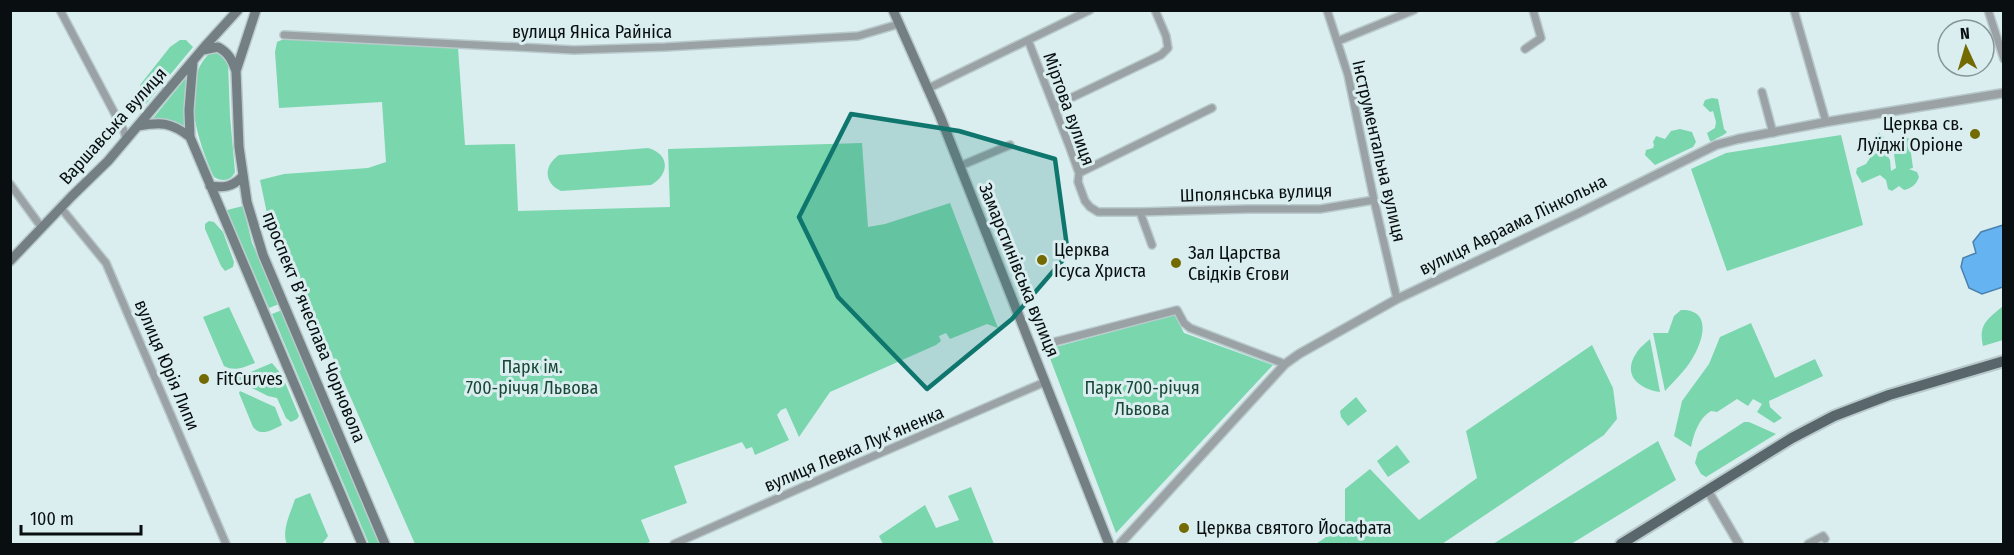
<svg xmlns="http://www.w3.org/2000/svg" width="2014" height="555" font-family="'Fira Sans Condensed',sans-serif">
  <rect width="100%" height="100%" fill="#daeef0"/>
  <path fill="#7ad6ad" d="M 284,39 L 458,48 L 465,145 L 515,144 L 518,211 L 670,207 L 668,149 L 862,143 L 868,227 L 885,224 L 950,203 L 998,328 L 987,324 L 950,339 L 946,333 L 939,336 L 941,341 L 936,345 L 830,392 L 799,437 L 786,408 L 781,410 L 777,415 L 789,440 L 755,455 L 752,447 L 746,449 L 742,442 L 674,466 L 687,503 L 641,520 L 650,542 L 644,544 L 415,544 L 303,289 L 282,257 L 269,223 L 260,180 L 284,174 L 368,168 L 386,162 L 382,102 L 279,108 L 275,52 L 277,42 Z
    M 180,40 L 186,40 L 193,47 L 146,104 L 141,98 L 140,85 L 170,47 Z
    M 212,51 L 222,53 L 228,63 L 230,116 L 235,172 C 231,181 222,182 214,177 C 198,142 177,81 212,51 Z
    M 189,74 L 186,88 L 186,127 L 170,122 L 150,122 Z
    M 1712,98 L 1718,99 L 1724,129 L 1727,132 C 1722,137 1717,137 1713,141 L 1710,141 L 1707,133 L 1715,128 L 1716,122 L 1713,111 L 1710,112 L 1703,105 L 1705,100 Z
    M 1680,129 L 1692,132 L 1696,142 L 1693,147 L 1655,165 L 1645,155 L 1646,150 L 1653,148 L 1654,145 L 1653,142 L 1656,136 L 1665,139 L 1671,131 Z
    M 1879,133 L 1884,137 L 1882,146 L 1890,160 L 1891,171 L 1896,168 L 1892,140 L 1909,138 L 1913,168 L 1909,169 L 1917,172 L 1919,177 C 1916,185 1912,188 1904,190 L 1899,186 L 1892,191 L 1888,189 L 1886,180 L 1880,175 L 1862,183 L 1856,173 L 1857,168 L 1866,164 L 1870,158 L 1868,147 Z
    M 1841,135 L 1863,225 L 1727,271 L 1691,169 L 1726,153 Z
    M 648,148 C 670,154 670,174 651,185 L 561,191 C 544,183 543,166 559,155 Z
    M 243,206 L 252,243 L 279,304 L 269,308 L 227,210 Z
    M 209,221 L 214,222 L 223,232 L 234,262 L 233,267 L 225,271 L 221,266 L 205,229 L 205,224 Z
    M 2003,306 L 2003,340 L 1983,346 C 1978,324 1988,319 2003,306 Z
    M 229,307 L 255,363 C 244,367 235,372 224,366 L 203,317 Z
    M 282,310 L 381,544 L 369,544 L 272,314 Z
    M 1681,310 C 1713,309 1703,342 1692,359 C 1685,371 1674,381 1665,391 L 1653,333 L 1668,333 L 1674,316 Z
    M 1175,315 L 1184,333 L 1273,365 L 1116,533 L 1045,345 L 1048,349 Z
    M 1751,323 L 1775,378 L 1815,359 L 1823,376 L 1769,401 L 1770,407 L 1782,418 L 1774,423 L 1757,412 L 1762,404 L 1753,399 L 1748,406 L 1737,399 L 1717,412 L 1711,411 C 1699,418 1694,433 1691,447 L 1674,436 L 1682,401 L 1709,364 L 1720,337 Z
    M 1650,339 L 1660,392 C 1639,389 1621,375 1637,352 C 1640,347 1646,343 1650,339 Z
    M 1592,345 L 1613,388 L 1617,419 L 1604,435 L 1442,544 L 1316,544 L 1345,524 L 1345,489 L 1370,469 L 1419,520 L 1477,478 L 1466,431 Z
    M 272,363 L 282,375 L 299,416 L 297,419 L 291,422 L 286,418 L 277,398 L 268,396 L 234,379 Z
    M 240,391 L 275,407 L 282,425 C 272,430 261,437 253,427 L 239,393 Z
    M 1356,397 L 1367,411 L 1348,426 L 1341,417 L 1340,411 Z
    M 1744,422 L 1749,422 L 1776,434 L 1706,477 L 1701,474 L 1695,463 L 1698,452 Z
    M 1658,441 L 1676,480 L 1571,544 L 1493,544 Z
    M 1397,445 L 1410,462 L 1388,477 L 1377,461 Z
    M 971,487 L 994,544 L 883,544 L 879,536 L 925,505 L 936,528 L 959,520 L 948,496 Z
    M 310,493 L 328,536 L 322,544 L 287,544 C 281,531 291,512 295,499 Z"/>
  <path fill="#66b3f2" stroke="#4a82ae" stroke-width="1.5" d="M 2003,225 L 2003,287 L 1982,294 L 1969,288 L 1961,267 L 1963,258 L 1976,253 L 1973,242 L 1981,232 Z"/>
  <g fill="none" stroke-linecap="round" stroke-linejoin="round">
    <defs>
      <path id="minor" d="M 60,10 L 124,131 L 126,139
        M 1327,10 L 1348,75 L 1374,200 L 1397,299
        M 1794,10 L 1826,122
        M 1988,10 L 2004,59
        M 284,35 L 574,50 L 665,47 L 858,36 L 899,24
        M 1028,40 L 1070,148 L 1079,173 L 1078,182 L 1085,201 L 1090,207 L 1098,212 L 1140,212 L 1152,245
        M 1338,41 L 1414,10
        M 1525,49 L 1541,38 L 1533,10
        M 927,89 L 1090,10
        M 1762,92 L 1773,133
        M 1054,106 L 1161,55 L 1168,48 L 1166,36 L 1155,10
        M 960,166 L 1010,145
        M 1079,173 L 1212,108
        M 10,184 L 42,228
        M 61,208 L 106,263 L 226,544
        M 1140,212 L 1248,209 L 1320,209 L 1374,200
        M 1054,342 L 1177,310 L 1184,323 L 1190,328 L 1285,364
        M 674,544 L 839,471 L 1045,382
        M 1808,544 L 1823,536 L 1825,539"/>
      <path id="tertiary" d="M 1708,491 L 1739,544
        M 1120,544 L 1285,364 L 1299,354 L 1397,299 L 1579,213 L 1716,145 L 1738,139 L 1826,122 L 2004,93"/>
      <path id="secondary" d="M 256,10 L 236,71 L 239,147 L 247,202 L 263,255 L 385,544
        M 893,10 L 940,116 L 1109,544
        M 203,50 L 218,47 C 229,53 232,60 236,71
        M 193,61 L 189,110 L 190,137 L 362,544
        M 138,126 C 161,122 171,122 190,137
        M 210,186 C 224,188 232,187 242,177
        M 10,261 L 72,196 L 108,161 L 207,44 L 238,10"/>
      <path id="primary" d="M 1621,544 L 1792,438 L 1834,416 L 1889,395 L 2004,361"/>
    </defs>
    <use href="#minor" stroke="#b9cacc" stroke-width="10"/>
    <use href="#tertiary" stroke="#b9cacc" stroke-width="11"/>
    <use href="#secondary" stroke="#b9cacc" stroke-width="12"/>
    <use href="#primary" stroke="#b9cacc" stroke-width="14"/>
    <use href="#minor" stroke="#9aa2a5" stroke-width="7"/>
    <use href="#tertiary" stroke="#9aa2a5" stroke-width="8"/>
    <use href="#secondary" stroke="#747f83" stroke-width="9"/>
    <use href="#primary" stroke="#59666c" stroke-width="10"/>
  </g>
  <path fill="#0f766e" fill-opacity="0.2" stroke="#0f766e" stroke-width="4.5" stroke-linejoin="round" d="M 851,114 L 959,131 L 1055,159 L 1068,254 L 1012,319 L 927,389 L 838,297 L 799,217 Z"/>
  <g fill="#746a02" stroke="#daeef0" stroke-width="2">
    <circle cx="1975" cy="134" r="6"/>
    <circle cx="1042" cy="260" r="6"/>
    <circle cx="1176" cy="263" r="6"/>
    <circle cx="204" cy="379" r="6"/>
    <circle cx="1184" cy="528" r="6"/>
  </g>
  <g text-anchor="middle" stroke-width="6" stroke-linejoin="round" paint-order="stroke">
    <g font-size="18" fill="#090f10" stroke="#daeef0">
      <text x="592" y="38">вулиця Яніса Райніса</text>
      <text transform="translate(1069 109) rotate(70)" y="6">Міртова вулиця</text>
      <text transform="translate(113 126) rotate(-48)" y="6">Варшавська вулиця</text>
      <text transform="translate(1379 151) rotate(77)" y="6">Інструментальна вулиця</text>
      <text transform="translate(1256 193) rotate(-2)" y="6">Шполянська вулиця</text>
      <text transform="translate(1513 225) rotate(-26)" y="6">вулиця Авраама Лінкольна</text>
      <text transform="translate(1019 270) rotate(68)" y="6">Замарстинівська вулиця</text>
      <text transform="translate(314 327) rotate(68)" y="6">проспект Вʼячеслава Чорновола</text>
      <text transform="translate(167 365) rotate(67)" y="6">вулиця Юрія Липи</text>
      <text transform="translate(854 449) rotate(-23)" y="6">вулиця Левка Лукʼяненка</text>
    </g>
    <g font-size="18" fill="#090f10" stroke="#daeef0" text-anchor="start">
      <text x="1963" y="130" text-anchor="end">Церква св.<tspan x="1963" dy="21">Луїджі Оріоне</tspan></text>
      <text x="1054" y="256">Церква<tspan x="1054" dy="21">Ісуса Христа</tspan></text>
      <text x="1188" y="259">Зал Царства<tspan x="1188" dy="21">Свідків Єгови</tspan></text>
      <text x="216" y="385">FitCurves</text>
      <text x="1196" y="534">Церква святого Йосафата</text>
    </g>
    <g font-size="18" fill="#1b4836" stroke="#daeef0">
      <text x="532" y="373">Парк ім.<tspan x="532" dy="21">700-річчя Львова</tspan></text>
      <text x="1142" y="394">Парк 700-річчя<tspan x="1142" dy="21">Львова</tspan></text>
    </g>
  </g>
  <rect width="2014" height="555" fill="none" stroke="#090f10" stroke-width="24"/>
  <g transform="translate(1966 48) rotate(356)"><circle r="28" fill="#daeef0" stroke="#869596" stroke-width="1.5"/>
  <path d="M0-4.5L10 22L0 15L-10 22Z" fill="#746a02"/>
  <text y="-9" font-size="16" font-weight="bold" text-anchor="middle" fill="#090f10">N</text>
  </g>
  <path d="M21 525v9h120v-9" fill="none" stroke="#090f10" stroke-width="3"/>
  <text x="30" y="525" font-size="18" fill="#090f10" stroke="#daeef0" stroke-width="4.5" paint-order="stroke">100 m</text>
</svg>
